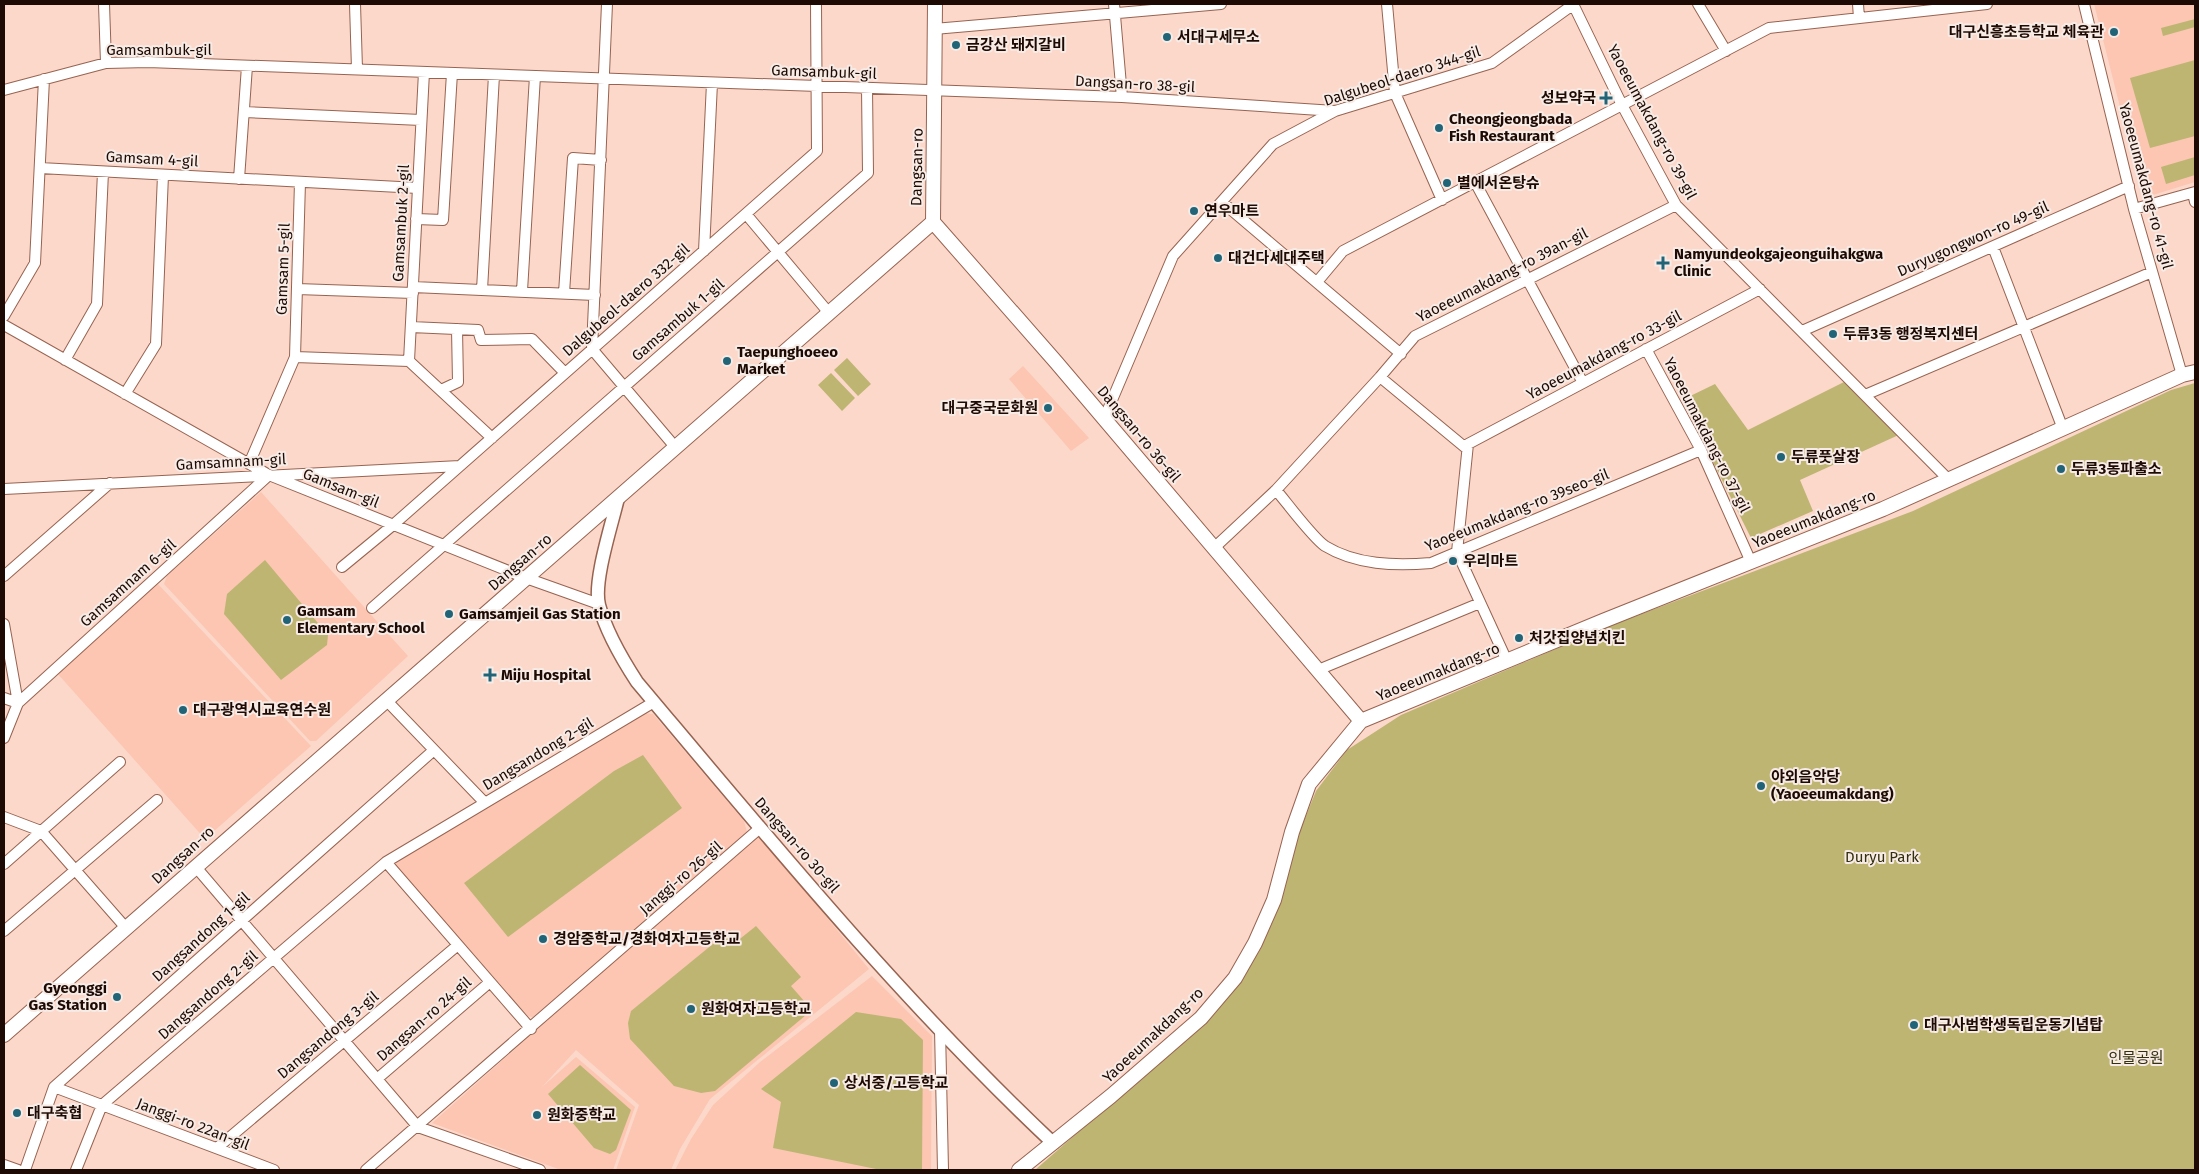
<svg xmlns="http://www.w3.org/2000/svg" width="2199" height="1174" font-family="'Fira Sans','Noto Sans KR',sans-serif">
  <rect width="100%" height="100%" fill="#fcd8ca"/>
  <path fill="#fcc6b2" d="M 2094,4 L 2195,4 L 2195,182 L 2143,198 Z
    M 1023,366 L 1089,438 L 1071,451 L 1009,379 Z
    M 261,492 L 408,656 L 316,741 L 310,741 L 164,584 L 167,576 Z
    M 157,583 L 311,746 L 205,839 L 57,673 Z
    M 643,713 L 653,714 L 744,821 L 747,832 L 536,1018 L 528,1016 L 393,862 Z
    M 758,833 L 869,969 L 710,1099 L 680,1149 L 671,1170 L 616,1170 L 639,1105 L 576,1050 L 542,1087 L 576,1057 L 635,1107 L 613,1170 L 561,1170 L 432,1123 Z
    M 872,976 L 932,1036 L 931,1170 L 675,1170 L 691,1139 L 713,1105 L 760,1062 Z"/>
  <path fill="#beb573" d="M 2195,19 L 2195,27 L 2163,36 L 2161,28 Z
    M 2195,60 L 2195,136 L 2150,148 L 2130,78 Z
    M 2195,157 L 2195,175 L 2166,184 L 2161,167 Z
    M 847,358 L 871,384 L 858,396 L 834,370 Z
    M 831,373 L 855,398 L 842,411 L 818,385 Z
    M 1844,382 L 1903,433 L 1800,480 L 1813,511 L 1751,538 L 1682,400 L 1715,384 L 1748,430 Z
    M 2195,383 L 2195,1170 L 1035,1170 L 1109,1105 L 1238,983 L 1260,950 L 1281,901 L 1297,838 L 1316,791 L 1347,750 L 1401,715 L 1607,627 L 1913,511 L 2171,390 Z
    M 265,560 L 328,635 L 327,645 L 281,680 L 224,614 L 227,594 Z
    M 643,755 L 682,808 L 508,937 L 464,883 L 614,771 Z
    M 756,926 L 801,977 L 791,986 L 812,1010 L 715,1091 L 701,1093 L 674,1086 L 630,1039 L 628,1023 L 631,1011 L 730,930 L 741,938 Z
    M 856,1012 L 901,1019 L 923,1040 L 922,1170 L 881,1170 L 773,1148 L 781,1102 L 761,1089 Z
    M 580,1065 L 631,1110 L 616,1150 L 610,1154 L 594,1148 L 548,1094 Z"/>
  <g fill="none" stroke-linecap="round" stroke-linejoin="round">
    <defs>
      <path id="minor" d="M 104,4 L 106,63
        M 355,4 L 357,69
        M 607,4 L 592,349 L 676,448
        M 1114,4 L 1122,97
        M 1387,4 L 1395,93 L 1442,200
        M 1573,4 L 1622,105 L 1676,205 L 1949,480
        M 1698,4 L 1726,51
        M 1858,4 L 1859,18
        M 2084,4 L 2134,209 L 2182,375
        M 934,29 L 1221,4
        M 424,72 L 409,361 L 492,438
        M 4,90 L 106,63 L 148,62 L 1122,97 L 1335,111
        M 244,112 L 421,120
        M 40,168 L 418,188
        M 239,179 L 247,66
        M 1475,182 L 1583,383
        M 2193,193 L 2195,202
        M 1222,202 L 1401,354
        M 2134,209 L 2195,192
        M 746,214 L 829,313
        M 416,219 L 443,220 L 452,73
        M 1993,247 L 2063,429
        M 704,251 L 712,83
        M 1317,282 L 1343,251 L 1769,28 L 1987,4
        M 413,287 L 595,295
        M 297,289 L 413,293
        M 482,290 L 494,75
        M 522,291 L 535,76
        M 564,293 L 573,158 L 601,160
        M 4,316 L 35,263 L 44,79
        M 4,325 L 269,475 L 526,578 L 599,604
        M 411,327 L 478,330 L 481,340 L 532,339 L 565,373
        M 1802,331 L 2129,186
        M 1646,349 L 1701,450 L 1751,562
        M 295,357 L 409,361
        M 65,360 L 97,304 L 103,172
        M 1380,377 L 1467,449
        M 441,390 L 458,382 L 457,329
        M 125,394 L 156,344 L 163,175
        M 1865,395 L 2152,272
        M 1104,419 L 1173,256 L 1273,144 L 1335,111 L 1492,63 L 1574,4
        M 249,464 L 295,357 L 300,182
        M 4,489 L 460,466
        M 1276,490 C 1287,503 1313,538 1325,546 C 1356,565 1395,566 1431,563 L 1701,450
        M 1214,548 L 1276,490 L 1380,377 L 1415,336 L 1676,205
        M 342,567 L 393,525 L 817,151 L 816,4
        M 4,576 L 110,483
        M 372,608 L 868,173 L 867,88
        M 4,624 L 18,703 L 4,738
        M 1507,661 L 1457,552 L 1468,444 L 1760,289
        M 1318,670 L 1480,603
        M 4,698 L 18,703 L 269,475
        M 386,700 L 485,803
        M 4,817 L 41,831 L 126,928
        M 386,862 L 531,1029
        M 4,864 L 120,762
        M 195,866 L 418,1127 L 540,1170
        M 4,931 L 157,800
        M 940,1029 L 943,1170
        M 377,1079 L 490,982
        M 54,1087 L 274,1170
        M 217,1148 L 458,945
        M 4,1165 L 18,1170
        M 25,1170 L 54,1087 L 434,750
        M 76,1170 L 102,1105 L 386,862 L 654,702
        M 366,1170 L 760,828"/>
      <path id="tertiary" d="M 618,498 C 612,524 593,581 599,605 C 606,632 622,659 637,682 C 770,840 902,1001 1053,1143"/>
      <path id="secondary" d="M 933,222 L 1056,362 L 1361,721
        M 4,1035 L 933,222 L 935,4
        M 1019,1170 L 1111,1096 L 1201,1018 L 1235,978 L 1255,943 L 1274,900 L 1292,832 L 1309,784 L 1361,721 L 1603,621 L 1883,509 L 2182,375 L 2195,372"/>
    </defs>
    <use href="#minor" stroke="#976350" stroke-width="12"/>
    <use href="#tertiary" stroke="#976350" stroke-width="15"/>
    <use href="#secondary" stroke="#976350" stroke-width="16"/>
    <use href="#minor" stroke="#fff" stroke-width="10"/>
    <use href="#tertiary" stroke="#fff" stroke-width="12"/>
    <use href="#secondary" stroke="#fff" stroke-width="14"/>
  </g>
  <g fill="#226477" stroke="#f7ebe6" stroke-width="2">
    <circle cx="2114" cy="32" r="5"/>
    <circle cx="1167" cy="37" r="5"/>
    <circle cx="956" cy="45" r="5"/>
    <path d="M1603.5 90.5h5v5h5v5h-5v5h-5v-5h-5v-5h5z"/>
    <circle cx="1439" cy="128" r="5"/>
    <circle cx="1447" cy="183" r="5"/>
    <circle cx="1194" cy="211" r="5"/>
    <circle cx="1218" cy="258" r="5"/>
    <path d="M1660.5 255.5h5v5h5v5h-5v5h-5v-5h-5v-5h5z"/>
    <circle cx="1833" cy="334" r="5"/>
    <circle cx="727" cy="361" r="5"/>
    <circle cx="1048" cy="408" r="5"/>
    <circle cx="1781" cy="457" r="5"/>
    <circle cx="2061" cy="469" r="5"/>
    <circle cx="1453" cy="561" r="5"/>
    <circle cx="449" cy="614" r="5"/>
    <circle cx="287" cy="620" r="5"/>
    <circle cx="1519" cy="638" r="5"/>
    <path d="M487.5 667.5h5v5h5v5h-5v5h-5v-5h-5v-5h5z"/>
    <circle cx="183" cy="710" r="5"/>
    <circle cx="1761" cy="786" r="5"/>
    <circle cx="543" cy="939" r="5"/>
    <circle cx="117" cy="997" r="5"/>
    <circle cx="691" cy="1009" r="5"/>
    <circle cx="1914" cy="1025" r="5"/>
    <circle cx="834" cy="1083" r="5"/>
    <circle cx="17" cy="1113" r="5"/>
    <circle cx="537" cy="1115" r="5"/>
  </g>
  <g text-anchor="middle" stroke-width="4" stroke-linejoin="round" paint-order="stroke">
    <g font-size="15" font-weight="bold" fill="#1e0a04" stroke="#f7ebe6" text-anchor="start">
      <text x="2104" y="37" text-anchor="end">대구신흥초등학교 체육관</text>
      <text x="1177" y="42">서대구세무소</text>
      <text x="966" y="50">금강산 돼지갈비</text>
      <text x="1596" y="103" text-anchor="end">성보약국</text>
      <text x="1449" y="124">Cheongjeongbada<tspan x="1449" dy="17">Fish Restaurant</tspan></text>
      <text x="1457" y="188">별에서온탕슈</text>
      <text x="1204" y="216">연우마트</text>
      <text x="1674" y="259">Namyundeokgajeonguihakgwa<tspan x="1674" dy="17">Clinic</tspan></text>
      <text x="1228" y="263">대건다세대주택</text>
      <text x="1843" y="339">두류3동 행정복지센터</text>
      <text x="737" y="357">Taepunghoeeo<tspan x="737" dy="17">Market</tspan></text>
      <text x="1038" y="413" text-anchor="end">대구중국문화원</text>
      <text x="1791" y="462">두류풋살장</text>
      <text x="2071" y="474">두류3동파출소</text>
      <text x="1463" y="566">우리마트</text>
      <text x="297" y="616">Gamsam<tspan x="297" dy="17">Elementary School</tspan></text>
      <text x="459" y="619">Gamsamjeil Gas Station</text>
      <text x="1529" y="643">처갓집양념치킨</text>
      <text x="501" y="680">Miju Hospital</text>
      <text x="193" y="715">대구광역시교육연수원</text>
      <text x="1771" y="782">야외음악당<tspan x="1771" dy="17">(Yaoeeumakdang)</tspan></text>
      <text x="553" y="944">경암중학교/경화여자고등학교</text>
      <text x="107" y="993" text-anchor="end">Gyeonggi<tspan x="107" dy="17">Gas Station</tspan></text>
      <text x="701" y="1014">원화여자고등학교</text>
      <text x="1924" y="1030">대구사범학생독립운동기념탑</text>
      <text x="844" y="1088">상서중/고등학교</text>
      <text x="27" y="1118">대구축협</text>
      <text x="547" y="1120">원화중학교</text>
    </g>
    <g font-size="15" fill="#1e0a04" stroke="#f7ebe6">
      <text x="159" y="55">Gamsambuk-gil</text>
      <text transform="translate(824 72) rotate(2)" y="5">Gamsambuk-gil</text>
      <text transform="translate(1402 76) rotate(-18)" y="5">Dalgubeol-daero 344-gil</text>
      <text transform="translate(1135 84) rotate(3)" y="5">Dangsan-ro 38-gil</text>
      <text transform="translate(1652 122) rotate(62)" y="5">Yaoeeumakdang-ro 39-gil</text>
      <text transform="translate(152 159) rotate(3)" y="5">Gamsam 4-gil</text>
      <text transform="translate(917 167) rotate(-89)" y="5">Dangsan-ro</text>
      <text transform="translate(2146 186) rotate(75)" y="5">Yaoeeumakdang-ro 41-gil</text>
      <text transform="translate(401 223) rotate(-87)" y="5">Gamsambuk 2-gil</text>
      <text transform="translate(1973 239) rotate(-24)" y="5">Duryugongwon-ro 49-gil</text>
      <text transform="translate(283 269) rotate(-88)" y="5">Gamsam 5-gil</text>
      <text transform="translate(1502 275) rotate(-27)" y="5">Yaoeeumakdang-ro 39an-gil</text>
      <text transform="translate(626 300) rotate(-41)" y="5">Dalgubeol-daero 332-gil</text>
      <text transform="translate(678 320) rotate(-41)" y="5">Gamsambuk 1-gil</text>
      <text transform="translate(1604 355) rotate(-28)" y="5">Yaoeeumakdang-ro 33-gil</text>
      <text transform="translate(1139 434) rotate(50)" y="5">Dangsan-ro 36-gil</text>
      <text transform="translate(1707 435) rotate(63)" y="5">Yaoeeumakdang-ro 37-gil</text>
      <text transform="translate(231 462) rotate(-3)" y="5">Gamsamnam-gil</text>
      <text transform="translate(341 488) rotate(22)" y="5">Gamsam-gil</text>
      <text transform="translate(1517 510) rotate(-22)" y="5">Yaoeeumakdang-ro 39seo-gil</text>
      <text transform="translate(1814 519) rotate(-22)" y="5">Yaoeeumakdang-ro</text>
      <text transform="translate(520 562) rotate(-41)" y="5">Dangsan-ro</text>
      <text transform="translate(128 583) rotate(-42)" y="5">Gamsamnam 6-gil</text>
      <text transform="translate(1438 672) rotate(-22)" y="5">Yaoeeumakdang-ro</text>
      <text transform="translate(538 754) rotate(-31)" y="5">Dangsandong 2-gil</text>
      <text transform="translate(797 845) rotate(49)" y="5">Dangsan-ro 30-gil</text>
      <text transform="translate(183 855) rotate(-42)" y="5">Dangsan-ro</text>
      <text transform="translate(681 878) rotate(-41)" y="5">Janggi-ro 26-gil</text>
      <text transform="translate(201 937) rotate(-42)" y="5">Dangsandong 1-gil</text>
      <text transform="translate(208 995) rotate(-41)" y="5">Dangsandong 2-gil</text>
      <text transform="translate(424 1019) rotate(-41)" y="5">Dangsan-ro 24-gil</text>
      <text transform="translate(328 1035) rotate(-40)" y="5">Dangsandong 3-gil</text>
      <text transform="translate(1153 1035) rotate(-43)" y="5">Yaoeeumakdang-ro</text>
      <text transform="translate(193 1124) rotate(21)" y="5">Janggi-ro 22an-gil</text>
    </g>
    <g font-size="15" fill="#342f0d" stroke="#f7ebe6">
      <text x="1882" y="862">Duryu Park</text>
      <text x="2136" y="1063">인물공원</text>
    </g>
  </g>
  <rect width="2199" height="1174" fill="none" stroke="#1e0a04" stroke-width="10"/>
</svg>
